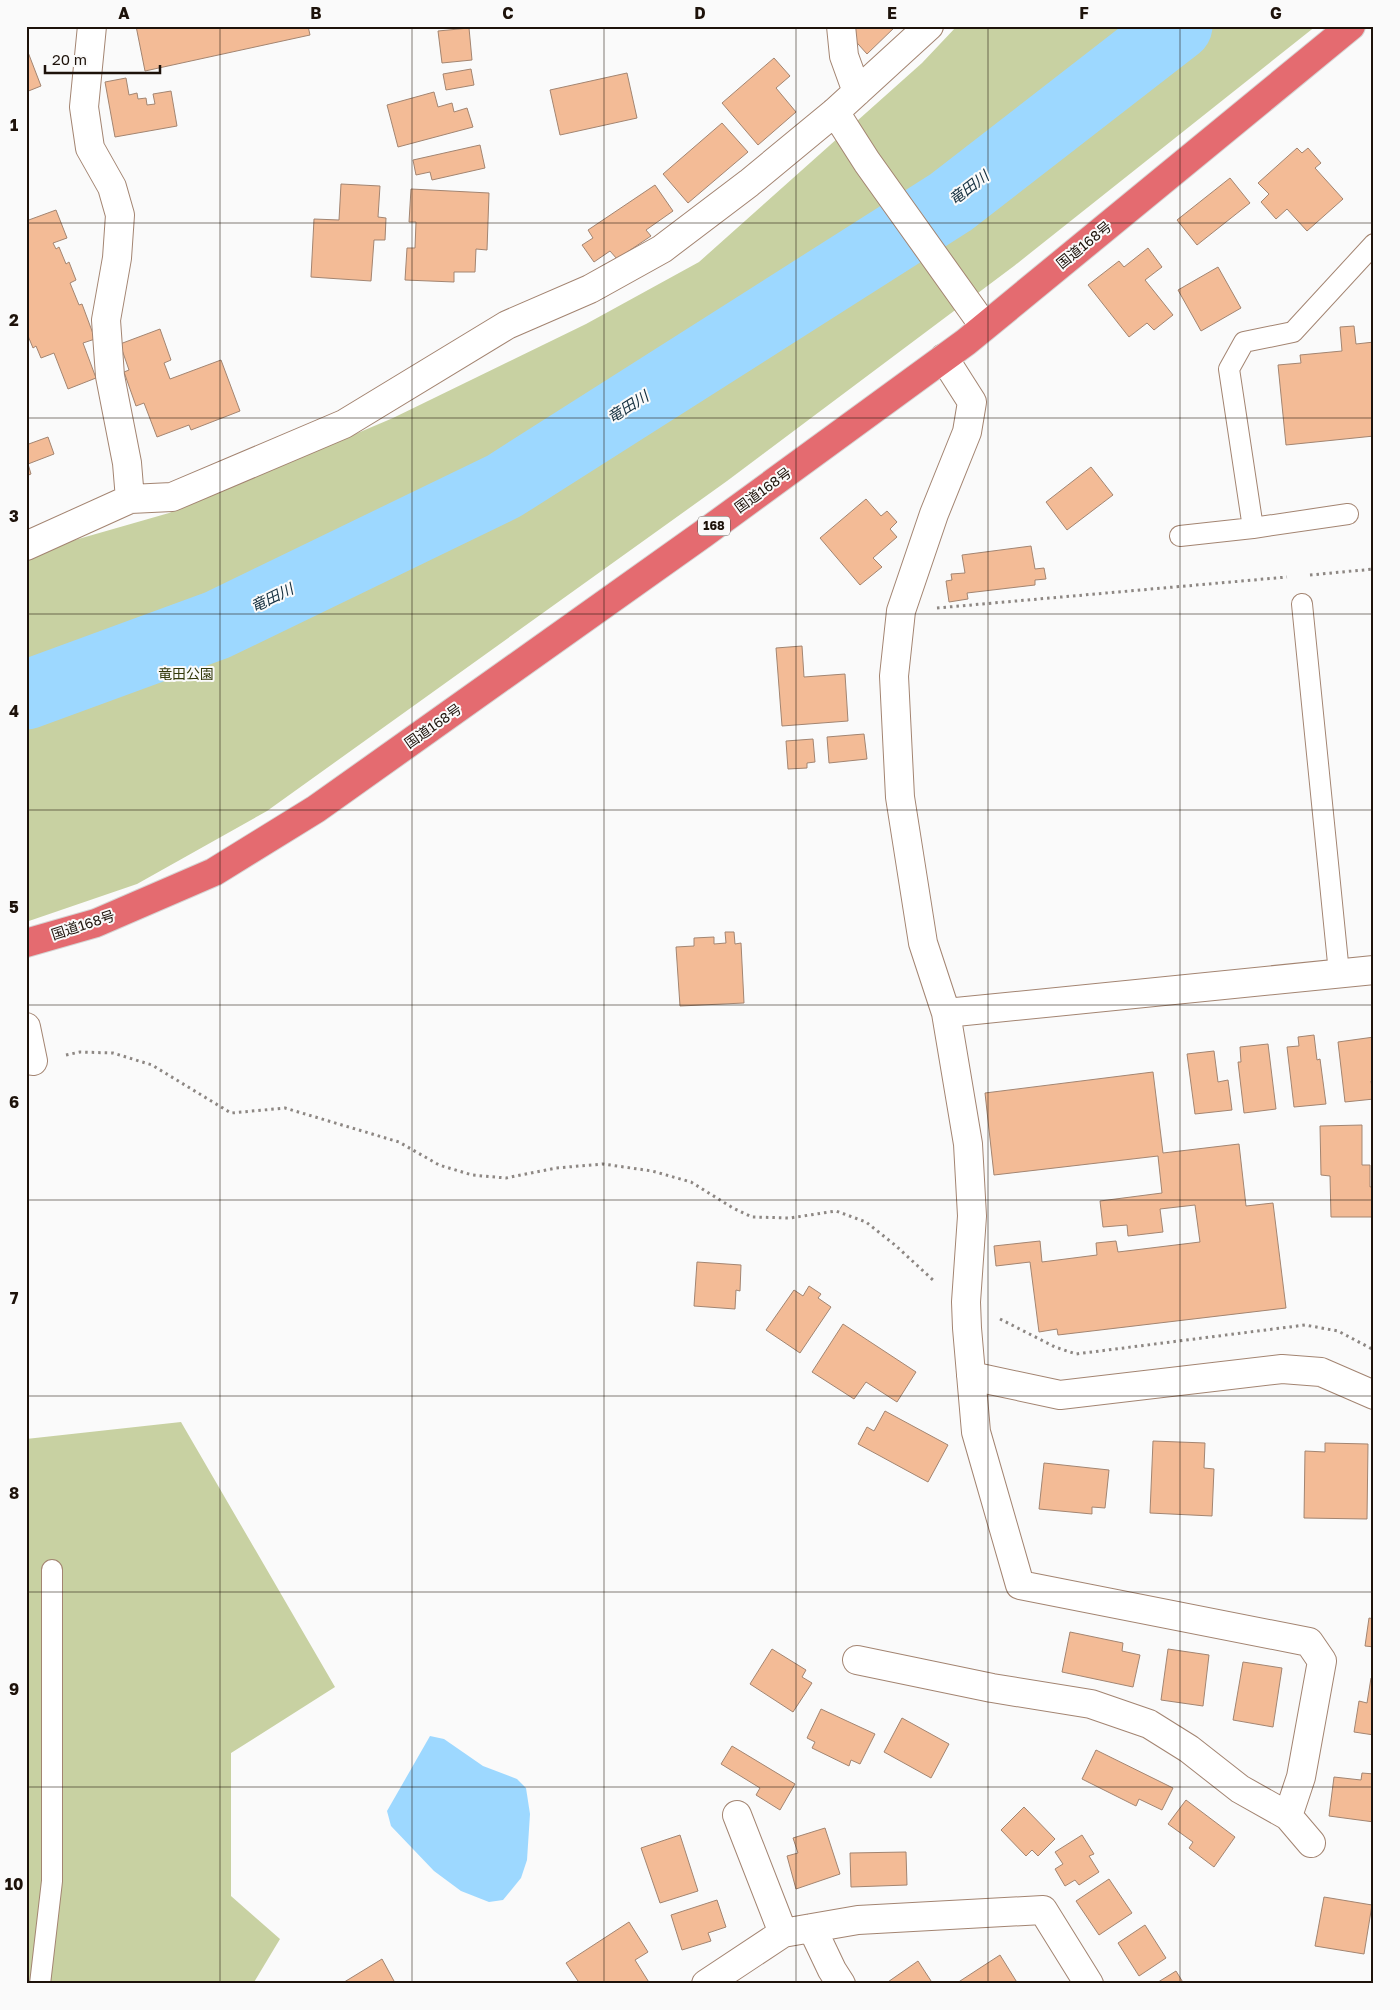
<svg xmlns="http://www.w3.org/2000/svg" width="1400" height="2010" font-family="'Golos Text','Noto Sans JP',sans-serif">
  <rect width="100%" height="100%" fill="#fafafa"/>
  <path fill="#c8d1a2" d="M 957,26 L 1316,26 L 1014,266 L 727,481 L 267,811 L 137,884 L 26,922 L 26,554 L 169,513 L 393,418 L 586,324 L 699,262 L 922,63 Z
    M 181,1422 L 335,1687 L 231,1753 L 231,1896 L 280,1939 L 253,1984 L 26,1984 L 26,1439 Z"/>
  <path fill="#9dd8ff" d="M 430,1736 L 444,1739 L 483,1766 L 517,1779 L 526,1788 L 530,1814 L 527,1860 L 521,1878 L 503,1900 L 489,1902 L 461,1891 L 434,1871 L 391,1826 L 387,1811 Z"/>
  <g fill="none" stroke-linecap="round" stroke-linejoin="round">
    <path stroke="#9dd8ff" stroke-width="69" d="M 26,695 L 217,625 L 504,486 L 951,202 L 1178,26"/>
  </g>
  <path fill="#f3bb96" stroke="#a38571" d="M 136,26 L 308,26 L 310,35 L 145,71 Z
    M 857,26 L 896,26 L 867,54 L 850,35 Z
    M 469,28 L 472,60 L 442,63 L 438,31 Z
    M 26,47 L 41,86 L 26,92 Z
    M 774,58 L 790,76 L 776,88 L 796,112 L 758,145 L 722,103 Z
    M 471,69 L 474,85 L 446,90 L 443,74 Z
    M 627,73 L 637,118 L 560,135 L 550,90 Z
    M 126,78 L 129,95 L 137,93 L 138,99 L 146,98 L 147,105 L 155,104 L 153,94 L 171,91 L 177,126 L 115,137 L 105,82 Z
    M 434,92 L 438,107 L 452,103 L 454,112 L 467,108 L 473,127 L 398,147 L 387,105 Z
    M 722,123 L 748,152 L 688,203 L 663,174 Z
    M 480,145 L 485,168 L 432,180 L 430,172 L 416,175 L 413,160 Z
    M 1297,148 L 1302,153 L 1308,148 L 1321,163 L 1315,168 L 1343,199 L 1307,231 L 1287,209 L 1276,219 L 1261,202 L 1269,194 L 1258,183 Z
    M 1230,178 L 1250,203 L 1197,245 L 1177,220 Z
    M 341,184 L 380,186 L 378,217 L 386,218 L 385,240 L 374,240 L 371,281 L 311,277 L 314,219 L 339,220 Z
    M 655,185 L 673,211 L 646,230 L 651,236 L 617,259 L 610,251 L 594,262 L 582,245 L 593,238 L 588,230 Z
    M 411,189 L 489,193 L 487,250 L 476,249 L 475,272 L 454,272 L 454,282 L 405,280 L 407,248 L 415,248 L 416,222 L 409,222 Z
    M 56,210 L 67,238 L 53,243 L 56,249 L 59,247 L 66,264 L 69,262 L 76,280 L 70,283 L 79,305 L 82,304 L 95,339 L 83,343 L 96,378 L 68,389 L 54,353 L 41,358 L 36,346 L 33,348 L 26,331 L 26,221 Z
    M 1148,248 L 1162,267 L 1145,280 L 1173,315 L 1154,330 L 1147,323 L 1129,337 L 1088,285 L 1119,261 L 1124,267 Z
    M 1218,267 L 1241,308 L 1201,331 L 1178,290 Z
    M 1354,326 L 1356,344 L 1374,342 L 1374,436 L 1286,445 L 1278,365 L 1301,363 L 1300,355 L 1342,351 L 1340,327 Z
    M 160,329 L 171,360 L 164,363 L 170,379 L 221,360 L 240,411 L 191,430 L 189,425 L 157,437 L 144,403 L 136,406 L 124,372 L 129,370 L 120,344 Z
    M 48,437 L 54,454 L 28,464 L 31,474 L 26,476 L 26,445 Z
    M 1091,467 L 1113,495 L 1067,530 L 1046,502 Z
    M 866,499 L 881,516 L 887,511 L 897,522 L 890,529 L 897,537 L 873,558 L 882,567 L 860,585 L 820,538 Z
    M 1031,546 L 1035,569 L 1044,568 L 1046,579 L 1035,580 L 1035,585 L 967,593 L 968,599 L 949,602 L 946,581 L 952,580 L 951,574 L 965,573 L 962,555 Z
    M 802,646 L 804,677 L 845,674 L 848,721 L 782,726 L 776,648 Z
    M 864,734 L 867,759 L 829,763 L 827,737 Z
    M 813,739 L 815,762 L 807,763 L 807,768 L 788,769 L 786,741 Z
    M 725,932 L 734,932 L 735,944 L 741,943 L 744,1003 L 680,1006 L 676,947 L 694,946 L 694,938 L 714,937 L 714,944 L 726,943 Z
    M 1314,1035 L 1317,1060 L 1320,1059 L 1326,1104 L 1294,1107 L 1287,1047 L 1299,1046 L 1298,1037 Z
    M 1374,1037 L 1374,1062 L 1372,1062 L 1374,1081 L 1371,1081 L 1374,1099 L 1345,1102 L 1338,1042 Z
    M 1268,1044 L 1276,1109 L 1244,1113 L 1238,1062 L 1241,1062 L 1240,1047 Z
    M 1214,1051 L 1218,1082 L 1228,1080 L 1232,1110 L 1195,1114 L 1187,1054 Z
    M 1153,1072 L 1163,1153 L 1239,1144 L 1246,1206 L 1273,1203 L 1286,1308 L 1058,1335 L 1057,1329 L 1039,1332 L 1030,1262 L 996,1266 L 994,1246 L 1040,1241 L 1042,1262 L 1097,1255 L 1096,1243 L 1116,1241 L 1118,1252 L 1200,1242 L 1195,1205 L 1160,1209 L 1163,1232 L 1128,1236 L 1127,1225 L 1103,1227 L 1100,1201 L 1162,1193 L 1158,1156 L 994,1175 L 985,1093 Z
    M 1362,1125 L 1362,1165 L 1370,1165 L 1370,1187 L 1374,1186 L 1374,1217 L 1331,1217 L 1330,1176 L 1321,1175 L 1320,1126 Z
    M 697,1262 L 741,1265 L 740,1291 L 736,1290 L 735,1309 L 694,1306 Z
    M 809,1286 L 821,1294 L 818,1298 L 831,1307 L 800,1353 L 766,1330 L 794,1290 L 803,1296 Z
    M 843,1324 L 916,1372 L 897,1402 L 866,1382 L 854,1399 L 812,1372 Z
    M 885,1411 L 948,1445 L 928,1482 L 858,1444 L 867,1427 L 874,1431 Z
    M 1153,1441 L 1205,1443 L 1204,1468 L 1214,1469 L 1212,1516 L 1150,1513 Z
    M 1325,1443 L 1368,1444 L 1367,1519 L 1304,1518 L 1305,1451 L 1325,1452 Z
    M 1044,1463 L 1109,1470 L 1105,1508 L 1092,1507 L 1092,1514 L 1039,1509 Z
    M 1369,1618 L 1374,1619 L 1374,1647 L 1365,1646 Z
    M 1070,1632 L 1123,1643 L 1122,1651 L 1140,1655 L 1133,1687 L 1062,1672 Z
    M 772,1649 L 806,1670 L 802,1677 L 812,1683 L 793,1712 L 750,1684 Z
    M 1168,1649 L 1209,1655 L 1203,1706 L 1161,1700 Z
    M 1243,1662 L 1282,1668 L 1273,1727 L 1233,1720 Z
    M 1371,1678 L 1374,1678 L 1374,1735 L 1354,1732 L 1359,1701 L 1367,1703 Z
    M 821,1709 L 875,1734 L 860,1764 L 851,1760 L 849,1766 L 812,1748 L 815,1742 L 807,1738 Z
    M 902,1718 L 949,1744 L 931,1778 L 884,1752 Z
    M 732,1746 L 795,1784 L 780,1810 L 756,1795 L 760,1788 L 721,1764 Z
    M 1096,1750 L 1173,1788 L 1162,1810 L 1139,1799 L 1136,1806 L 1082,1779 Z
    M 1362,1773 L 1374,1774 L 1374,1822 L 1329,1816 L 1334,1777 L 1361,1780 Z
    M 1186,1800 L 1235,1837 L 1214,1867 L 1189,1848 L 1193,1842 L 1168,1824 Z
    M 1024,1807 L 1055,1839 L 1038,1856 L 1032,1850 L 1026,1856 L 1001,1830 Z
    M 825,1828 L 840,1874 L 796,1889 L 787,1856 L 798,1853 L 793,1838 Z
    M 680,1835 L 698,1891 L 660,1903 L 641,1848 Z
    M 1082,1835 L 1094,1854 L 1089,1856 L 1099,1872 L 1079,1885 L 1075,1880 L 1065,1886 L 1055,1869 L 1063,1864 L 1055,1852 Z
    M 906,1852 L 907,1885 L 851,1887 L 850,1853 Z
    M 1109,1879 L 1132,1913 L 1099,1935 L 1076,1901 Z
    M 1324,1897 L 1372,1905 L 1364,1954 L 1315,1946 Z
    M 717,1900 L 726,1927 L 708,1933 L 711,1941 L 682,1950 L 671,1915 Z
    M 629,1922 L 648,1952 L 635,1960 L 650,1984 L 580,1984 L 566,1963 Z
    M 1145,1925 L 1166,1958 L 1139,1976 L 1118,1943 Z
    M 1000,1955 L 1018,1984 L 958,1984 L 957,1983 Z
    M 382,1959 L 394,1981 L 390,1984 L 341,1984 Z
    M 918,1961 L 933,1984 L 885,1984 Z
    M 1176,1971 L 1184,1984 L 1155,1984 Z"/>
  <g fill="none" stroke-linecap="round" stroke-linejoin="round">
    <defs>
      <path id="lane" d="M 1253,528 L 1229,369 L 1244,342 L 1293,332 L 1374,244
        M 1180,536 L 1253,528 L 1348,514
        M 1302,604 L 1339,973
        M 40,1984 L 52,1881 L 52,1570"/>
      <path id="street" d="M 92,26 L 84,107 L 90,148 L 112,187 L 120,215 L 117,258 L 106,320 L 110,376 L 127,463 L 130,499
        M 841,26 L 844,56 L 857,92
        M 835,112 L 867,162 L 984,326
        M 944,358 L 972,402 L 967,432 L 934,514 L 901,611 L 894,676 L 900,797 L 923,943 L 946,1013 L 968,1144 L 972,1216 L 966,1302 L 967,1328 L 976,1432 L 1020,1585 L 1309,1642 L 1322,1661 L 1301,1777 L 1288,1816
        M 26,546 L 130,499 L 172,497 L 344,424 L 507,325 L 590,289 L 662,249 L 749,183 L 835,112 L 929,26
        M 946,1013 L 1374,970
        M 26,1027 L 33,1061
        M 971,1376 L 1060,1395 L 1282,1369 L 1321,1372 L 1374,1395
        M 857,1660 L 992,1688 L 1091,1704 L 1149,1724 L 1189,1749 L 1240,1789 L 1288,1816 L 1311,1843
        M 737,1815 L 783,1933
        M 812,1928 L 832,1970 L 841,1984
        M 706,1984 L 783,1933 L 858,1920 L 1043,1910 L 1089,1984"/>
      <path id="highway" d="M 26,943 L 96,923 L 214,872 L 316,809 L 703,534 L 966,342 L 1351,26"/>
    </defs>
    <use href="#lane" stroke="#a38471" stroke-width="22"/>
    <use href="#street" stroke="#a38471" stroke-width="30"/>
    <use href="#highway" stroke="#d6d4d3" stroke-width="30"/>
    <path stroke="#8d8783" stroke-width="3" stroke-dasharray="2.5 4" stroke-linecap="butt" d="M 1310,575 L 1374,569
      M 937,608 L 1287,577
      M 66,1055 L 80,1052 L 113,1053 L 152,1065 L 231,1113 L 285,1108 L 399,1142 L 439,1165 L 472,1175 L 506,1178 L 556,1168 L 603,1164 L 652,1171 L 691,1182 L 733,1208 L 752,1217 L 790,1218 L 836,1211 L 866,1222 L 895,1245 L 933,1280
      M 1000,1319 L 1055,1347 L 1076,1354 L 1305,1325 L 1338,1331 L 1374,1350"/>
    <use href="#lane" stroke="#fff" stroke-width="20"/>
    <use href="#street" stroke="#fff" stroke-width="28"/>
    <use href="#highway" stroke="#e46b70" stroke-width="28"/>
  </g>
  <path fill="none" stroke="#1d120a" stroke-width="1" stroke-opacity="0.55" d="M 220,26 L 220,1984M 412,26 L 412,1984M 604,26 L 604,1984M 796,26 L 796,1984M 988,26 L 988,1984M 1180,26 L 1180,1984M 26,223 L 1374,223M 26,418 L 1374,418M 26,614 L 1374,614M 26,810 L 1374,810M 26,1005 L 1374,1005M 26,1200 L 1374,1200M 26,1396 L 1374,1396M 26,1592 L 1374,1592M 26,1787 L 1374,1787"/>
  <g text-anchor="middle" stroke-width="4" stroke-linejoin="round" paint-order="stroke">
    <rect fill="#fafafa" stroke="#5f5852" stroke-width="1" x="698" y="516.5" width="32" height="19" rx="4"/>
    <g font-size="12" font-weight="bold" fill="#1d120a">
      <text x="714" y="530">168</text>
    </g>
    <g font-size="14" fill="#1d120a" stroke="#fafafa">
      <text transform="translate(1084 245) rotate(-39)" y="5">国道168号</text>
      <text transform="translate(763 490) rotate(-36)" y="5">国道168号</text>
      <text transform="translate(433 726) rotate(-35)" y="5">国道168号</text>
      <text transform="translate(83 925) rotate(-18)" y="5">国道168号</text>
    </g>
    <g font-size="14" fill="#33390a" stroke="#fafafa">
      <text x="186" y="679">竜田公園</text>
    </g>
    <g font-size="15" font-style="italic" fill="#132e3e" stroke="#fafafa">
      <text transform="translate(969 188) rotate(-37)" y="5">竜田川</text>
      <text transform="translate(628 407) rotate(-32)" y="5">竜田川</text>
      <text transform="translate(272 598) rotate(-26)" y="5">竜田川</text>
    </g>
  </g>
  <rect width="1400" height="2010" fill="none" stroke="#fafafa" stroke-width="55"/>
  <path d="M45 65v8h115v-8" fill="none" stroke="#1d120a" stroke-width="2.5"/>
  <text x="52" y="65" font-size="15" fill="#1d120a" stroke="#fafafa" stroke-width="4" paint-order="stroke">20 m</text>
  <rect x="28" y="28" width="1344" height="1954" fill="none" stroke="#1d120a" stroke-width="2"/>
  <g font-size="16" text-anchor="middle" font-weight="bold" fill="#1d120a">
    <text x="124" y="19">A</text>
    <text x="316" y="19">B</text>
    <text x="508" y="19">C</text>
    <text x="700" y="19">D</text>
    <text x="892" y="19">E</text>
    <text x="1084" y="19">F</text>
    <text x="1276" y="19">G</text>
    <text x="14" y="131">1</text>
    <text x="14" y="326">2</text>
    <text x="14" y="522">3</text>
    <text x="14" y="717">4</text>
    <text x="14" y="913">5</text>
    <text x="14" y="1108">6</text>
    <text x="14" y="1304">7</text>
    <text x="14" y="1499">8</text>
    <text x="14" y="1695">9</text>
    <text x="14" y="1890">10</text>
  </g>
</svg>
